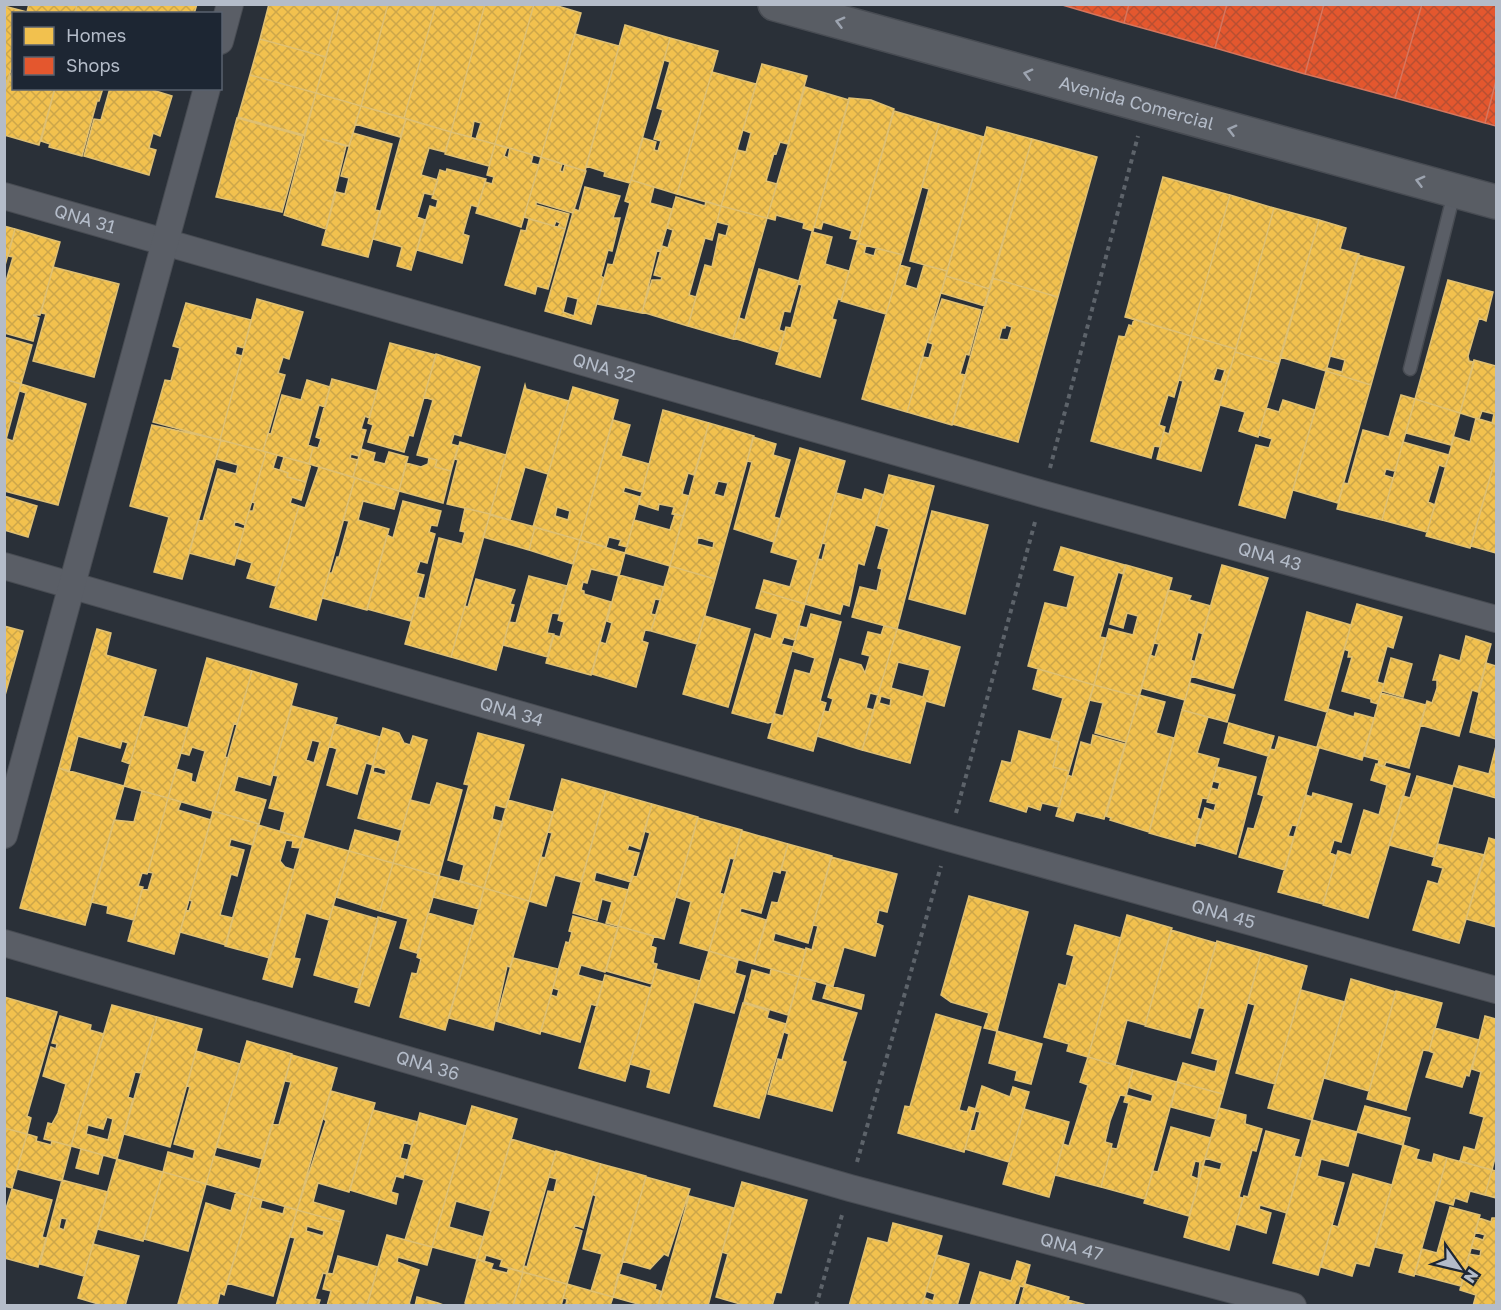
<svg xmlns="http://www.w3.org/2000/svg" width="1501" height="1310" font-family="'Golos Text',sans-serif">
  <defs>
    <pattern id="homes-cross-hatch" width="8" height="8" patternUnits="userSpaceOnUse" patternTransform="scale(1.5)"><rect width="8" height="8" fill="#f2c14e"/><path d="M0 0l8 8M0 8l8-8" fill="none" stroke="#cca64a"/></pattern>
    <pattern id="shops-cross-hatch" width="8" height="8" patternUnits="userSpaceOnUse" patternTransform="scale(1.5)"><rect width="8" height="8" fill="#e4572e"/><path d="M0 0l8 8M0 8l8-8" fill="none" stroke="#b84f32"/></pattern>
  </defs>
  <rect width="100%" height="100%" fill="#2a3038"/>
  <path fill="url(#homes-cross-hatch)" stroke="#dfc073" stroke-width="1.5" fill-rule="evenodd" d="M 29,4 L 77,4 L 75,14 L 30,14 L 27,12 Z
    M 77,4 L 197,4 L 194,14 L 75,14 Z
    M 269,4 L 340,4 L 326,57 L 260,39 Z
    M 340,4 L 388,4 L 361,106 L 316,93 Z
    M 388,4 L 436,4 L 404,118 L 361,106 Z
    M 436,4 L 485,4 L 451,132 L 404,118 Z
    M 485,4 L 534,4 L 495,144 L 476,139 L 481,123 L 474,121 L 471,137 L 451,132 Z
    M 534,4 L 551,4 L 581,13 L 541,157 L 495,144 Z
    M 4,6 L 27,12 L 14,14 L 14,60 L 4,93 Z
    M 625,25 L 670,38 L 630,183 L 604,176 L 605,172 L 586,166 Z
    M 575,34 L 619,46 L 585,171 L 541,157 Z
    M 670,38 L 718,51 L 677,194 L 631,180 L 643,138 L 656,142 L 654,150 L 658,151 L 661,141 L 654,139 L 663,110 L 657,108 L 670,62 L 664,60 Z
    M 260,39 L 326,57 L 316,93 L 250,75 Z
    M 762,64 L 807,76 L 788,144 L 780,142 L 776,154 L 774,153 L 766,181 L 777,184 L 767,218 L 721,206 L 737,150 L 746,152 L 751,133 L 743,130 Z
    M 14,68 L 14,88 L 55,88 L 39,145 L 4,135 L 4,93 Z
    M 712,72 L 756,84 L 721,206 L 677,194 Z
    M 250,75 L 316,93 L 304,135 L 238,117 Z
    M 805,87 L 849,100 L 813,231 L 803,228 L 804,223 L 776,215 L 775,220 L 767,218 Z
    M 55,88 L 103,88 L 99,101 L 97,101 L 82,156 L 49,147 L 50,144 L 41,141 Z
    M 110,88 L 146,88 L 172,96 L 160,136 L 153,133 L 149,148 L 156,150 L 149,175 L 84,156 L 94,119 L 101,120 Z
    M 316,93 L 361,106 L 349,146 L 322,139 L 346,146 L 326,229 L 284,215 Z
    M 849,98 L 871,100 L 894,109 L 858,240 L 850,238 L 852,231 L 823,222 L 821,229 L 814,227 Z
    M 361,106 L 406,119 L 400,137 L 355,124 Z
    M 894,111 L 939,124 L 903,255 L 857,243 Z
    M 237,118 L 303,136 L 282,212 L 216,197 Z
    M 406,119 L 451,132 L 445,152 L 429,148 L 421,175 L 438,180 L 433,195 L 424,193 L 417,217 L 425,220 L 411,270 L 397,266 L 402,247 L 373,239 Z
    M 939,124 L 984,137 L 947,271 L 910,261 L 929,189 L 922,187 Z
    M 987,127 L 1032,139 L 990,289 L 946,276 Z
    M 451,132 L 495,144 L 489,166 L 445,154 Z
    M 353,133 L 392,144 L 375,210 L 380,211 L 368,257 L 322,245 L 336,192 L 345,194 L 349,178 L 341,176 Z
    M 1032,139 L 1097,157 L 1058,297 L 992,278 Z
    M 495,144 L 507,148 L 504,156 L 508,158 L 510,148 L 533,155 L 531,163 L 539,165 L 521,227 L 476,213 L 485,182 L 492,184 L 494,177 L 487,175 Z
    M 541,157 L 562,164 L 560,171 L 563,172 L 565,165 L 586,171 L 573,213 L 536,202 L 536,205 L 569,214 L 565,229 L 558,227 L 560,223 L 556,221 L 554,226 L 524,217 Z
    M 447,169 L 486,179 L 478,207 L 471,205 L 463,234 L 469,236 L 462,263 L 417,250 L 430,206 L 436,208 L 438,200 L 432,198 L 440,170 L 446,172 Z
    M 1163,177 L 1230,195 L 1191,336 L 1125,317 Z
    M 631,180 L 654,187 L 650,203 L 672,209 L 660,251 L 657,250 L 642,313 L 597,304 L 608,264 L 613,265 L 630,203 L 625,201 Z
    M 585,187 L 620,196 L 613,218 L 620,218 L 612,251 L 608,250 L 601,276 L 604,278 L 591,324 L 545,311 L 574,209 L 579,211 ZM 567,296 L 578,299 L 574,316 L 563,312 Z
    M 1230,195 L 1274,208 L 1236,349 L 1191,336 Z
    M 676,197 L 705,206 L 706,201 L 721,206 L 712,240 L 705,238 L 689,295 L 696,297 L 688,326 L 642,312 L 652,280 L 661,280 L 662,277 L 654,275 L 662,246 L 668,248 L 673,230 L 667,228 Z
    M 721,206 L 767,218 L 733,339 L 688,326 L 705,265 L 712,267 L 719,234 L 726,236 L 729,225 L 717,222 Z
    M 1274,208 L 1319,220 L 1279,364 L 1235,352 Z
    M 529,219 L 565,229 L 548,289 L 537,286 L 535,294 L 505,285 L 521,230 L 526,231 Z
    M 1319,220 L 1346,228 L 1340,249 L 1359,254 L 1326,371 L 1280,357 Z
    M 4,226 L 15,229 L 4,269 Z
    M 15,229 L 60,242 L 40,315 L 33,315 L 39,318 L 33,341 L 4,333 L 4,288 L 13,257 L 8,256 Z
    M 812,232 L 832,237 L 825,264 L 849,271 L 841,300 L 838,299 L 832,319 L 836,320 L 820,377 L 776,364 L 786,327 L 791,328 L 802,285 L 798,284 Z
    M 857,243 L 866,245 L 864,253 L 874,256 L 876,249 L 879,249 L 903,255 L 886,314 L 841,301 Z
    M 1358,255 L 1404,267 L 1371,385 L 1326,371 L 1327,368 L 1342,372 L 1345,360 L 1330,356 Z
    M 900,265 L 910,268 L 905,285 L 917,289 L 924,265 L 947,271 L 907,412 L 862,399 Z
    M 53,267 L 119,284 L 94,377 L 33,361 L 46,314 L 41,313 Z
    M 759,269 L 799,281 L 790,312 L 784,311 L 779,330 L 785,332 L 779,352 L 733,338 L 739,318 L 745,320 Z
    M 946,276 L 990,289 L 985,306 L 941,293 Z
    M 992,278 L 1058,297 L 1018,442 L 952,424 ZM 1006,325 L 1012,327 L 1008,340 L 999,339 L 1002,328 L 1005,328 Z
    M 1448,280 L 1493,292 L 1486,321 L 1479,318 L 1468,356 L 1469,361 L 1474,362 L 1460,413 L 1415,399 Z
    M 257,299 L 303,312 L 289,359 L 283,357 L 278,373 L 285,375 L 263,451 L 220,440 Z
    M 942,299 L 981,310 L 969,355 L 966,354 L 960,374 L 966,375 L 952,425 L 907,412 L 923,357 L 929,358 L 933,344 L 927,342 Z
    M 186,303 L 251,320 L 244,348 L 237,346 L 235,354 L 242,356 L 220,440 L 153,422 L 165,380 L 171,381 L 180,348 L 173,346 Z
    M 1134,319 L 1191,336 L 1174,397 L 1168,395 L 1159,425 L 1165,427 L 1160,447 L 1154,446 L 1151,458 L 1091,441 L 1119,336 L 1125,337 L 1129,325 L 1132,326 Z
    M 1191,336 L 1236,349 L 1201,471 L 1157,459 L 1164,432 L 1169,434 L 1183,381 L 1179,380 ZM 1217,368 L 1225,370 L 1221,382 L 1213,380 Z
    M 4,337 L 32,345 L 21,384 L 4,379 Z
    M 390,343 L 436,355 L 413,436 L 409,435 L 404,452 L 368,442 L 373,425 L 368,423 Z
    M 1235,352 L 1279,364 L 1258,437 L 1239,431 L 1245,412 L 1220,405 Z
    M 436,354 L 480,367 L 461,436 L 454,434 L 451,444 L 458,446 L 451,471 L 435,467 L 437,460 L 417,455 L 433,400 L 424,397 Z
    M 1474,360 L 1496,366 L 1496,424 L 1492,423 L 1494,414 L 1482,411 L 1479,419 L 1460,413 Z
    M 1326,371 L 1371,385 L 1338,503 L 1293,490 Z
    M 4,379 L 21,384 L 4,447 Z
    M 332,379 L 377,391 L 369,418 L 365,416 L 361,429 L 366,430 L 359,456 L 351,454 L 350,458 L 358,460 L 353,477 L 309,464 L 313,447 L 318,448 L 321,439 L 316,437 Z
    M 307,380 L 330,387 L 325,407 L 319,405 L 308,445 L 313,447 L 309,464 L 263,451 L 268,433 L 271,434 L 282,395 L 301,400 Z
    M 21,384 L 86,404 L 58,505 L 4,491 L 4,447 L 7,439 L 13,441 L 26,393 L 20,391 Z
    M 525,385 L 526,389 L 569,401 L 548,474 L 525,467 L 510,520 L 490,514 Z
    M 573,387 L 618,400 L 580,540 L 533,527 ZM 557,507 L 570,511 L 568,520 L 555,516 Z
    M 1401,395 L 1415,399 L 1395,471 L 1386,469 L 1384,475 L 1393,478 L 1382,520 L 1337,509 L 1344,483 L 1348,484 L 1363,430 L 1389,437 Z
    M 1415,399 L 1460,413 L 1451,445 L 1406,433 Z
    M 1283,400 L 1315,410 L 1285,518 L 1239,505 L 1256,445 L 1269,448 L 1272,439 L 1259,435 L 1266,408 L 1279,412 Z
    M 663,410 L 709,423 L 694,475 L 688,473 L 682,494 L 689,496 L 683,516 L 672,514 L 674,507 L 659,504 L 658,510 L 639,504 Z
    M 1476,418 L 1496,424 L 1496,456 L 1470,548 L 1426,536 L 1454,437 L 1470,442 Z
    M 613,420 L 630,425 L 621,456 L 649,464 L 642,492 L 625,487 L 623,492 L 640,497 L 627,547 L 619,545 L 621,540 L 609,537 L 606,547 L 580,540 Z
    M 709,423 L 754,436 L 715,579 L 670,566 ZM 718,481 L 728,483 L 724,497 L 714,494 ZM 698,537 L 714,542 L 713,548 L 697,544 Z
    M 152,425 L 221,440 L 182,579 L 154,572 L 169,517 L 130,506 Z
    M 753,437 L 776,444 L 773,455 L 790,460 L 774,517 L 781,519 L 774,542 L 734,529 L 752,462 L 747,461 Z
    M 221,440 L 266,452 L 245,525 L 235,521 L 234,526 L 244,529 L 234,565 L 189,553 L 198,520 L 203,521 L 218,469 L 236,474 L 238,465 L 216,459 Z
    M 460,442 L 506,455 L 490,514 L 447,504 L 458,460 L 455,459 Z
    M 1403,442 L 1449,455 L 1445,467 L 1439,465 L 1428,502 L 1435,505 L 1427,532 L 1382,520 Z
    M 800,448 L 845,461 L 805,604 L 761,591 L 764,580 L 790,587 L 798,560 L 771,552 Z
    M 361,449 L 375,453 L 373,461 L 385,464 L 389,452 L 408,457 L 399,491 L 353,477 Z
    M 266,452 L 277,455 L 273,468 L 288,473 L 287,477 L 306,482 L 301,500 L 292,497 L 290,503 L 299,506 L 276,586 L 247,578 L 252,563 L 236,558 L 249,511 L 253,511 L 255,503 L 252,502 Z
    M 1496,456 L 1496,553 L 1471,546 Z
    M 284,457 L 311,464 L 306,482 L 287,477 L 288,473 L 280,470 Z
    M 429,458 L 437,460 L 435,467 L 451,471 L 443,503 L 399,491 L 406,463 L 421,467 L 428,464 Z
    M 319,467 L 355,478 L 316,620 L 270,607 L 299,506 L 305,508 Z
    M 889,475 L 934,486 L 897,629 L 852,617 L 860,587 L 877,591 L 879,582 L 882,569 L 878,568 L 889,529 L 876,525 Z
    M 355,478 L 399,491 L 394,509 L 363,501 L 358,520 L 389,529 L 367,610 L 322,598 L 329,573 L 332,573 L 337,557 L 339,557 L 349,521 L 343,520 Z
    M 865,489 L 884,495 L 864,565 L 858,563 L 849,606 L 843,604 L 840,614 L 805,604 L 818,559 L 822,560 L 826,544 L 822,543 L 836,493 L 862,500 Z
    M 4,496 L 37,506 L 28,537 L 4,530 Z
    M 403,501 L 441,511 L 437,526 L 431,525 L 429,532 L 435,534 L 427,563 L 420,561 L 416,573 L 424,575 L 411,621 L 367,609 L 387,535 L 393,538 Z
    M 465,508 L 490,514 L 451,657 L 405,644 L 418,597 L 425,599 L 439,538 L 462,544 L 465,532 L 460,531 Z
    M 932,511 L 988,525 L 965,614 L 909,599 Z
    M 675,514 L 683,516 L 670,566 L 625,553 L 634,520 L 670,530 Z
    M 490,515 L 535,527 L 529,550 L 483,537 Z
    M 535,527 L 580,540 L 573,564 L 529,550 Z
    M 580,540 L 625,553 L 619,576 L 591,569 L 587,583 L 583,582 L 581,590 L 584,591 L 584,594 L 611,602 L 591,675 L 546,663 L 553,635 L 560,637 L 564,622 L 558,620 Z
    M 1061,547 L 1125,565 L 1123,574 L 1118,572 L 1100,637 L 1106,638 L 1094,685 L 1028,666 L 1045,603 L 1067,608 L 1075,576 L 1054,570 Z
    M 1126,565 L 1172,578 L 1139,697 L 1094,685 L 1109,629 L 1133,635 L 1138,616 L 1127,613 L 1123,628 L 1110,624 Z
    M 1222,565 L 1268,578 L 1233,688 L 1191,676 Z
    M 670,566 L 715,579 L 697,644 L 651,631 Z
    M 619,575 L 664,587 L 660,600 L 655,599 L 651,614 L 656,615 L 651,631 L 645,630 L 642,641 L 648,643 L 636,687 L 592,674 L 600,642 L 606,644 L 612,623 L 607,621 Z
    M 529,576 L 567,586 L 559,614 L 552,613 L 547,633 L 554,634 L 548,657 L 503,645 L 509,622 L 516,623 Z
    M 476,579 L 515,590 L 510,604 L 514,605 L 496,670 L 451,657 L 465,606 L 468,607 Z
    M 1168,590 L 1191,596 L 1189,600 L 1211,606 L 1203,634 L 1198,632 L 1191,660 L 1195,662 L 1185,700 L 1141,688 L 1150,655 L 1155,657 L 1159,644 L 1154,643 Z
    M 761,591 L 805,604 L 795,640 L 784,637 L 781,644 L 793,647 L 772,722 L 768,723 L 732,713 L 755,634 L 771,639 L 778,614 L 756,608 Z
    M 1357,604 L 1402,617 L 1393,648 L 1387,646 L 1377,682 L 1384,684 L 1378,704 L 1371,702 L 1371,699 L 1342,691 L 1352,657 L 1348,657 L 1349,651 L 1344,649 Z
    M 1307,612 L 1351,625 L 1327,712 L 1285,700 Z
    M 811,614 L 841,622 L 820,701 L 826,703 L 813,751 L 768,738 L 775,714 L 783,716 L 795,670 L 810,674 L 815,658 L 792,651 L 799,626 L 807,628 Z
    M 705,616 L 750,629 L 728,707 L 683,694 Z
    M 4,626 L 23,631 L 4,699 Z
    M 884,626 L 897,629 L 878,695 L 870,693 L 866,708 L 874,710 L 862,750 L 817,736 L 824,711 L 829,712 L 833,699 L 828,697 L 840,659 L 861,665 L 865,673 L 870,656 L 862,654 L 868,632 L 881,635 Z
    M 97,629 L 111,633 L 106,655 L 156,670 L 130,764 L 122,761 L 128,743 L 122,741 L 120,748 L 78,736 L 69,772 L 59,768 Z
    M 897,629 L 960,647 L 944,706 L 926,701 L 910,763 L 862,750 ZM 898,662 L 930,670 L 923,697 L 891,688 ZM 881,696 L 891,699 L 890,706 L 879,703 Z
    M 1466,636 L 1491,644 L 1478,692 L 1472,690 L 1459,736 L 1420,725 L 1427,701 L 1432,703 L 1437,688 L 1437,680 L 1433,680 L 1440,655 L 1460,661 Z
    M 207,658 L 252,671 L 237,724 L 234,723 L 225,757 L 228,758 L 213,811 L 168,798 L 176,769 L 192,774 L 191,781 L 196,783 L 205,751 L 192,747 L 189,755 L 181,753 Z
    M 1391,658 L 1412,664 L 1403,697 L 1382,691 Z
    M 1486,663 L 1496,666 L 1496,739 L 1470,732 Z
    M 1038,669 L 1094,685 L 1069,771 L 1053,767 L 1059,742 L 1051,739 L 1063,698 L 1033,689 Z
    M 252,671 L 297,684 L 270,785 L 238,776 L 234,791 L 266,800 L 259,824 L 213,811 Z
    M 1190,683 L 1235,695 L 1227,722 L 1182,710 Z
    M 1094,685 L 1139,697 L 1126,742 L 1095,733 L 1103,703 L 1089,700 Z
    M 1381,693 L 1426,705 L 1409,768 L 1386,762 L 1384,767 L 1378,765 L 1379,760 L 1364,756 Z
    M 1139,695 L 1165,702 L 1156,733 L 1174,738 L 1149,832 L 1110,820 L 1111,818 L 1106,816 Z
    M 292,706 L 337,718 L 303,838 L 280,832 L 285,812 L 269,808 L 278,776 L 272,775 ZM 312,740 L 320,742 L 314,763 L 306,760 Z
    M 1328,709 L 1354,717 L 1355,713 L 1374,718 L 1362,760 L 1317,747 Z
    M 1182,710 L 1208,717 L 1197,753 L 1219,759 L 1208,799 L 1202,798 L 1197,818 L 1202,820 L 1195,846 L 1149,833 Z
    M 143,716 L 188,728 L 168,798 L 124,786 Z
    M 1229,723 L 1274,736 L 1268,756 L 1224,743 Z
    M 335,724 L 380,737 L 373,765 L 366,763 L 357,794 L 327,785 L 337,749 L 329,746 Z
    M 383,728 L 399,733 L 404,743 L 410,745 L 413,736 L 427,740 L 402,830 L 358,818 ZM 374,766 L 386,770 L 385,775 L 373,772 Z
    M 1019,731 L 1059,742 L 1053,767 L 1069,771 L 1059,807 L 1042,803 L 1040,810 L 1028,806 L 1026,812 L 990,801 L 1002,761 L 1011,763 Z
    M 478,733 L 524,745 L 506,808 L 495,805 L 492,819 L 503,822 L 484,888 L 460,881 L 464,865 L 448,860 L 469,785 L 464,784 Z
    M 1093,735 L 1125,744 L 1104,819 L 1076,812 L 1073,821 L 1056,816 L 1068,775 L 1072,777 L 1081,742 L 1091,745 Z
    M 1279,737 L 1319,748 L 1297,826 L 1292,825 L 1288,836 L 1294,837 L 1285,870 L 1239,857 L 1248,828 L 1254,829 L 1264,796 L 1258,794 L 1270,749 L 1275,750 Z
    M 1496,746 L 1496,798 L 1453,786 L 1459,766 L 1489,774 Z
    M 1376,764 L 1410,774 L 1368,918 L 1323,905 L 1338,851 L 1351,855 L 1364,810 L 1379,815 L 1387,785 L 1371,780 Z
    M 1217,767 L 1256,777 L 1236,854 L 1195,842 L 1205,808 L 1214,811 L 1216,804 L 1207,802 L 1211,788 L 1218,790 L 1220,783 L 1213,781 Z
    M 59,768 L 124,786 L 85,925 L 20,908 Z
    M 1417,776 L 1453,786 L 1434,857 L 1389,845 L 1403,796 L 1410,798 Z
    M 562,779 L 606,791 L 581,882 L 555,875 L 546,906 L 529,901 L 541,857 L 545,858 L 552,833 L 548,832 Z
    M 437,783 L 462,790 L 439,876 L 393,863 L 410,800 L 430,805 Z
    M 142,791 L 168,798 L 148,872 L 147,874 L 142,873 L 138,886 L 143,887 L 134,920 L 107,913 L 108,906 L 91,902 L 114,820 L 134,822 Z
    M 606,791 L 652,804 L 640,849 L 629,845 L 627,850 L 639,853 L 631,882 L 596,872 L 594,881 L 628,890 L 618,926 L 606,923 L 612,902 L 602,899 L 597,920 L 573,913 Z
    M 1313,793 L 1352,804 L 1341,842 L 1334,840 L 1330,853 L 1337,856 L 1323,904 L 1278,892 L 1306,795 L 1312,797 Z
    M 168,798 L 181,802 L 178,810 L 211,820 L 174,954 L 128,941 L 142,889 L 148,890 L 153,873 L 148,872 Z
    M 508,800 L 553,812 L 529,901 L 484,888 Z
    M 652,804 L 698,817 L 664,939 L 618,926 L 632,876 L 637,877 L 650,833 L 644,831 Z
    M 213,811 L 259,824 L 253,845 L 231,839 L 229,846 L 244,850 L 237,876 L 231,874 L 220,915 L 233,918 L 226,945 L 180,932 L 186,910 L 189,911 L 192,901 L 189,900 Z
    M 698,818 L 742,830 L 734,859 L 730,858 L 720,893 L 725,895 L 709,951 L 680,943 L 691,902 L 676,897 Z
    M 258,825 L 303,838 L 300,848 L 292,847 L 293,841 L 286,840 L 280,861 L 285,867 L 294,870 L 270,958 L 225,946 Z
    M 355,830 L 399,842 L 393,863 L 349,851 Z
    M 742,831 L 788,844 L 780,873 L 773,871 L 761,913 L 741,908 L 740,912 L 766,920 L 754,964 L 709,951 Z
    M 303,838 L 349,851 L 329,920 L 306,913 L 294,958 L 300,959 L 292,987 L 263,979 Z
    M 1489,838 L 1496,840 L 1496,927 L 1466,919 Z
    M 788,844 L 832,856 L 808,943 L 775,933 L 773,941 L 806,950 L 799,977 L 754,964 L 772,902 L 778,903 L 787,871 L 781,870 Z
    M 1438,844 L 1485,855 L 1459,943 L 1413,930 L 1428,881 L 1438,884 L 1443,868 L 1432,865 Z
    M 349,851 L 393,863 L 380,911 L 336,897 Z
    M 831,857 L 897,874 L 887,912 L 879,910 L 876,923 L 883,926 L 875,956 L 844,947 L 833,986 L 799,977 L 806,948 L 812,950 L 818,926 L 813,925 Z
    M 393,863 L 439,876 L 417,953 L 400,948 L 408,919 L 380,911 Z
    M 439,876 L 484,888 L 479,909 L 433,897 Z
    M 484,888 L 529,901 L 510,967 L 507,966 L 493,1030 L 449,1018 Z
    M 969,896 L 1028,912 L 997,1031 L 984,1028 L 989,1013 L 951,1002 L 941,995 Z
    M 333,906 L 378,919 L 359,988 L 314,975 Z
    M 428,913 L 474,926 L 445,1030 L 400,1017 L 412,973 L 417,974 L 421,959 L 417,957 Z
    M 1127,915 L 1172,928 L 1145,1025 L 1127,1020 L 1115,1065 L 1088,1057 Z
    M 573,916 L 618,928 L 605,972 L 581,965 L 578,975 L 603,982 L 597,1006 L 591,1004 L 580,1042 L 541,1031 L 551,995 L 557,997 L 559,990 L 553,988 L 566,942 L 569,943 L 572,932 L 569,931 Z
    M 378,917 L 396,922 L 369,1006 L 355,1002 Z
    M 1075,925 L 1121,938 L 1088,1057 L 1067,1051 L 1069,1044 L 1044,1037 L 1059,984 L 1066,986 L 1074,956 L 1067,954 Z
    M 618,926 L 654,936 L 651,946 L 656,948 L 653,963 L 657,964 L 652,984 L 606,971 Z
    M 1171,930 L 1216,943 L 1190,1038 L 1145,1026 Z
    M 1217,941 L 1261,953 L 1223,1094 L 1177,1082 L 1183,1063 L 1215,1072 L 1218,1060 L 1192,1053 L 1205,1009 L 1198,1007 Z
    M 709,951 L 738,960 L 735,973 L 745,976 L 734,1013 L 694,1002 Z
    M 1261,953 L 1307,966 L 1275,1084 L 1236,1073 L 1255,1005 L 1248,1003 Z
    M 513,958 L 558,969 L 540,1034 L 496,1021 Z
    M 656,969 L 700,981 L 669,1093 L 647,1087 L 651,1070 L 630,1064 Z
    M 771,969 L 799,977 L 788,1015 L 744,1002 L 752,970 L 770,975 Z
    M 605,975 L 651,988 L 625,1081 L 579,1068 Z
    M 799,977 L 816,981 L 811,1000 L 857,1013 L 842,1061 L 846,1062 L 832,1111 L 768,1094 L 778,1059 L 782,1060 L 789,1034 L 784,1032 Z
    M 1351,979 L 1396,992 L 1369,1091 L 1324,1078 Z
    M 827,985 L 864,995 L 861,1009 L 823,998 Z
    M 1301,990 L 1345,1002 L 1312,1120 L 1268,1108 Z
    M 1396,991 L 1442,1003 L 1429,1051 L 1423,1050 L 1406,1110 L 1367,1099 Z
    M 4,997 L 57,1012 L 27,1116 L 31,1118 L 27,1134 L 4,1128 Z
    M 743,1003 L 769,1011 L 767,1018 L 786,1024 L 759,1118 L 714,1106 Z
    M 112,1005 L 157,1017 L 141,1073 L 135,1072 L 128,1097 L 133,1099 L 117,1159 L 71,1146 ZM 107,1117 L 113,1119 L 108,1140 L 86,1134 L 88,1125 L 103,1129 Z
    M 936,1014 L 981,1027 L 959,1110 L 967,1112 L 969,1107 L 976,1109 L 964,1152 L 898,1133 L 905,1106 L 910,1107 Z
    M 60,1016 L 91,1025 L 90,1030 L 104,1034 L 71,1146 L 44,1139 L 48,1123 L 52,1124 L 58,1113 L 66,1084 L 43,1076 L 51,1047 L 56,1049 L 57,1044 L 52,1043 Z
    M 1485,1016 L 1496,1019 L 1496,1154 L 1492,1170 L 1460,1161 L 1464,1147 L 1475,1150 L 1484,1117 L 1470,1113 L 1481,1072 L 1472,1069 Z
    M 157,1017 L 202,1029 L 170,1147 L 124,1134 Z
    M 1435,1028 L 1479,1040 L 1469,1076 L 1466,1075 L 1462,1087 L 1426,1077 L 1434,1053 L 1429,1051 Z
    M 997,1031 L 1042,1044 L 1031,1084 L 1015,1080 L 1017,1071 L 989,1063 Z
    M 247,1041 L 292,1054 L 263,1159 L 216,1147 Z
    M 196,1051 L 240,1064 L 206,1184 L 163,1172 L 168,1152 L 193,1159 L 195,1150 L 174,1144 L 190,1087 L 187,1086 Z
    M 292,1055 L 337,1068 L 297,1210 L 252,1197 L 272,1124 L 279,1125 L 291,1082 L 285,1081 Z
    M 1088,1057 L 1133,1070 L 1126,1096 L 1120,1095 L 1110,1121 L 1105,1142 L 1112,1144 L 1101,1187 L 1055,1175 L 1063,1144 L 1069,1146 L 1088,1085 L 1080,1082 Z
    M 1133,1070 L 1177,1082 L 1145,1199 L 1101,1187 L 1111,1148 L 1117,1149 L 1129,1103 L 1124,1102 L 1126,1095 L 1151,1102 L 1153,1095 L 1128,1087 Z
    M 1177,1082 L 1223,1094 L 1216,1119 L 1171,1107 Z
    M 982,1086 L 1010,1097 L 1013,1087 L 1029,1092 L 1009,1162 L 965,1149 L 970,1130 L 975,1131 L 980,1112 L 975,1111 Z
    M 331,1091 L 375,1103 L 349,1192 L 318,1183 L 313,1202 L 344,1211 L 341,1222 L 297,1210 L 326,1121 L 323,1118 Z
    M 472,1106 L 517,1119 L 491,1211 L 456,1201 L 449,1227 L 484,1237 L 477,1259 L 432,1247 Z
    M 1365,1106 L 1410,1118 L 1403,1145 L 1357,1132 Z
    M 1219,1108 L 1246,1115 L 1245,1124 L 1262,1129 L 1256,1151 L 1252,1150 L 1239,1197 L 1243,1198 L 1229,1250 L 1184,1237 L 1203,1166 L 1220,1170 L 1222,1163 L 1205,1158 Z
    M 1024,1109 L 1069,1122 L 1049,1197 L 1003,1184 Z
    M 373,1110 L 418,1122 L 412,1145 L 404,1142 L 400,1158 L 408,1160 L 403,1178 L 396,1176 L 391,1192 L 398,1194 L 396,1204 L 350,1190 Z
    M 420,1113 L 466,1126 L 432,1247 L 405,1240 L 424,1180 L 404,1174 Z
    M 1312,1120 L 1357,1132 L 1348,1166 L 1321,1159 L 1317,1176 L 1344,1183 L 1318,1275 L 1273,1263 Z
    M 1171,1127 L 1211,1138 L 1189,1216 L 1144,1203 L 1153,1171 L 1158,1172 ZM 1195,1161 L 1200,1162 L 1198,1179 L 1191,1176 Z
    M 4,1128 L 27,1134 L 12,1188 L 4,1186 Z
    M 1266,1131 L 1299,1140 L 1294,1156 L 1302,1158 L 1287,1213 L 1260,1205 L 1259,1209 L 1271,1213 L 1266,1233 L 1236,1224 L 1244,1196 L 1248,1197 Z
    M 27,1134 L 37,1137 L 36,1141 L 51,1145 L 52,1141 L 71,1146 L 62,1181 L 17,1169 Z
    M 511,1139 L 556,1152 L 522,1272 L 500,1266 L 502,1260 L 486,1255 L 484,1262 L 477,1259 Z
    M 1403,1145 L 1419,1150 L 1416,1159 L 1432,1163 L 1434,1154 L 1447,1158 L 1414,1276 L 1399,1272 L 1404,1254 L 1375,1247 Z
    M 81,1149 L 103,1155 L 98,1174 L 76,1168 Z
    M 556,1151 L 601,1164 L 583,1228 L 575,1225 L 574,1228 L 582,1231 L 567,1284 L 522,1272 L 524,1266 L 527,1267 L 548,1191 L 554,1192 L 557,1179 L 549,1177 Z
    M 214,1156 L 260,1169 L 252,1197 L 206,1184 Z
    M 1447,1158 L 1492,1170 L 1485,1195 L 1470,1191 L 1467,1202 L 1455,1198 L 1453,1205 L 1435,1200 Z
    M 117,1159 L 163,1172 L 143,1241 L 97,1229 Z
    M 601,1164 L 646,1176 L 613,1297 L 591,1291 L 602,1254 L 583,1249 L 596,1196 L 592,1194 Z
    M 1492,1170 L 1496,1171 L 1496,1198 L 1485,1195 Z
    M 163,1172 L 206,1184 L 188,1251 L 144,1239 Z
    M 1353,1174 L 1392,1185 L 1369,1266 L 1356,1263 L 1352,1276 L 1321,1267 L 1332,1225 L 1338,1227 Z
    M 646,1177 L 690,1189 L 668,1256 L 664,1254 L 650,1269 L 622,1261 Z
    M 62,1180 L 108,1192 L 84,1276 L 40,1264 ZM 61,1218 L 67,1219 L 64,1230 L 59,1228 Z
    M 742,1182 L 807,1200 L 781,1293 L 776,1292 L 772,1306 L 747,1306 L 716,1297 L 728,1254 L 722,1252 Z
    M 12,1189 L 52,1200 L 42,1237 L 46,1238 L 38,1267 L 4,1258 L 4,1215 Z
    M 236,1192 L 252,1197 L 224,1295 L 220,1293 L 217,1306 L 178,1304 L 206,1203 L 231,1211 Z
    M 689,1196 L 734,1208 L 722,1252 L 708,1306 L 658,1306 Z
    M 252,1197 L 262,1200 L 260,1208 L 283,1214 L 285,1206 L 297,1210 L 273,1296 L 227,1283 Z
    M 1450,1207 L 1480,1215 L 1461,1286 L 1415,1274 L 1422,1249 L 1437,1253 Z
    M 297,1210 L 341,1222 L 327,1274 L 323,1273 L 315,1299 L 320,1300 L 318,1306 L 276,1306 L 295,1238 L 290,1237 ZM 307,1226 L 324,1231 L 323,1236 L 306,1231 Z
    M 1479,1218 L 1491,1222 L 1492,1218 L 1496,1218 L 1496,1306 L 1473,1306 L 1476,1295 L 1460,1290 L 1469,1254 L 1480,1256 L 1481,1250 L 1471,1248 L 1474,1237 L 1483,1240 L 1485,1235 L 1475,1232 Z
    M 893,1223 L 942,1236 L 922,1306 L 849,1306 L 868,1238 L 888,1243 Z
    M 387,1235 L 432,1247 L 427,1265 L 398,1257 L 397,1262 L 419,1270 L 409,1304 L 415,1306 L 367,1306 Z
    M 93,1244 L 139,1256 L 125,1306 L 105,1306 L 78,1298 Z
    M 937,1255 L 969,1264 L 957,1306 L 922,1306 L 925,1298 L 933,1301 L 935,1294 L 926,1291 Z
    M 338,1256 L 378,1267 L 367,1305 L 359,1303 L 358,1306 L 327,1306 L 331,1291 L 323,1289 L 327,1273 L 333,1274 Z
    M 477,1259 L 493,1264 L 491,1269 L 507,1273 L 509,1268 L 523,1272 L 513,1306 L 497,1303 L 496,1306 L 469,1306 L 465,1303 Z
    M 1017,1261 L 1030,1265 L 1024,1287 L 1020,1286 L 1014,1306 L 970,1306 L 980,1272 L 1011,1281 Z
    M 523,1272 L 567,1284 L 561,1306 L 513,1306 Z
    M 618,1274 L 656,1285 L 655,1289 L 662,1292 L 658,1306 L 645,1306 L 613,1297 Z
    M 567,1284 L 613,1297 L 610,1306 L 561,1306 L 566,1304 L 567,1299 L 563,1298 Z
    M 1025,1284 L 1069,1297 L 1067,1306 L 1019,1306 Z
    M 417,1297 L 438,1303 L 446,1306 L 415,1306 Z
    M 1068,1300 L 1083,1304 L 1089,1306 L 1067,1306 Z"/>
  <path fill="url(#shops-cross-hatch)" stroke="#d6755c" stroke-width="1.5" d="M 1059,4 L 1129,4 L 1124,23 Z
    M 1129,4 L 1227,4 L 1215,48 L 1124,23 Z
    M 1227,4 L 1324,4 L 1305,74 L 1215,48 Z
    M 1324,4 L 1422,4 L 1395,98 L 1305,74 Z
    M 1422,4 L 1496,4 L 1496,81 L 1485,123 L 1395,98 Z
    M 1496,81 L 1496,126 L 1485,123 Z"/>
  <g fill="none" stroke-linecap="round" stroke-linejoin="round">
    <defs>
      <path id="lane" d="M 1410,369 L 1454,193"/>
      <g id="street">
        <path d="M 220,41 L 230,4"/>
        <path id="s1" d="M 4,196 L 1043,494 L 1496,619"/>
        <path id="s2" d="M 4,566 L 949,838 L 1496,990"/>
        <path d="M 4,835 L 207,88"/>
        <path id="s3" d="M 4,943 L 850,1188 L 1293,1306"/>
      </g>
      <g id="secondary">
        <path id="s4" d="M 775,4 L 1496,202"/>
      </g>
    </defs>
    <use href="#lane" stroke="#484c53" stroke-width="15"/>
    <use href="#street" stroke="#484c53" stroke-width="28"/>
    <use href="#secondary" stroke="#484c53" stroke-width="36"/>
    <path stroke="#5d636a" stroke-width="4" stroke-dasharray="4.5 4.5" stroke-linecap="butt" d="M 1050,468 L 1138,136
      M 956,813 L 1035,522
      M 857,1162 L 941,866
      M 816,1306 L 842,1215"/>
    <use href="#lane" stroke="#5a5e66" stroke-width="12"/>
    <use href="#street" stroke="#5a5e66" stroke-width="26"/>
    <use href="#secondary" stroke="#595d64" stroke-width="33"/>
  </g>
  <defs><path id="oneway-chevron" d="M-2-3.5L2.5 0L-2 3.5" fill="none" stroke-width="1.6" stroke-linecap="round" stroke-linejoin="round" transform="scale(1.5)"/></defs>
  <g stroke="#9da4b0">
    <use href="#oneway-chevron" transform="translate(840 22) rotate(-165)"/>
    <use href="#oneway-chevron" transform="translate(1028 74) rotate(-165)"/>
    <use href="#oneway-chevron" transform="translate(1232 130) rotate(-165)"/>
    <use href="#oneway-chevron" transform="translate(1420 181) rotate(-165)"/>
  </g>
  <g text-anchor="middle" stroke-width="6" stroke-linejoin="round" paint-order="stroke">
    <g font-size="18" fill="#b4bcc9" stroke="#1d2633">
      <text dy="6" stroke="none"><textPath href="#s4" startOffset="375">Avenida Comercial</textPath></text>
      <text dy="6" stroke="none"><textPath href="#s1" startOffset="84">QNA 31</textPath></text>
      <text dy="6" stroke="none"><textPath href="#s1" startOffset="624">QNA 32</textPath></text>
      <text dy="6" stroke="none"><textPath href="#s1" startOffset="1316">QNA 43</textPath></text>
      <text dy="6" stroke="none"><textPath href="#s2" startOffset="528">QNA 34</textPath></text>
      <text dy="6" stroke="none"><textPath href="#s2" startOffset="1268">QNA 45</textPath></text>
      <text dy="6" stroke="none"><textPath href="#s3" startOffset="441">QNA 36</textPath></text>
      <text dy="6" stroke="none"><textPath href="#s3" startOffset="1110">QNA 47</textPath></text>
    </g>
  </g>
  <rect width="1501" height="1310" fill="none" stroke="#b4bcc9" stroke-width="12"/>
  <rect x="12" y="12" width="210" height="78" fill="#1d2633" stroke="#59626f" stroke-width="1.5"/>
  <rect x="24" y="27" width="30" height="18" fill="#f2c14e" stroke="#59626f" stroke-width="1.5"/>
  <text x="66" y="42" font-size="18" fill="#b4bcc9">Homes</text>
  <rect x="24" y="57" width="30" height="18" fill="#e4572e" stroke="#59626f" stroke-width="1.5"/>
  <text x="66" y="72" font-size="18" fill="#b4bcc9">Shops</text>
  <g transform="translate(1459 1268) rotate(124)" stroke="#1d2633" stroke-width="4.5" paint-order="stroke">
  <path d="M0-4.5L10 22L0 15L-10 22Z" fill="#b4bcc9"/>
  <text y="-9" font-size="16" font-weight="bold" text-anchor="middle" fill="#b4bcc9">N</text>
  </g>
</svg>
